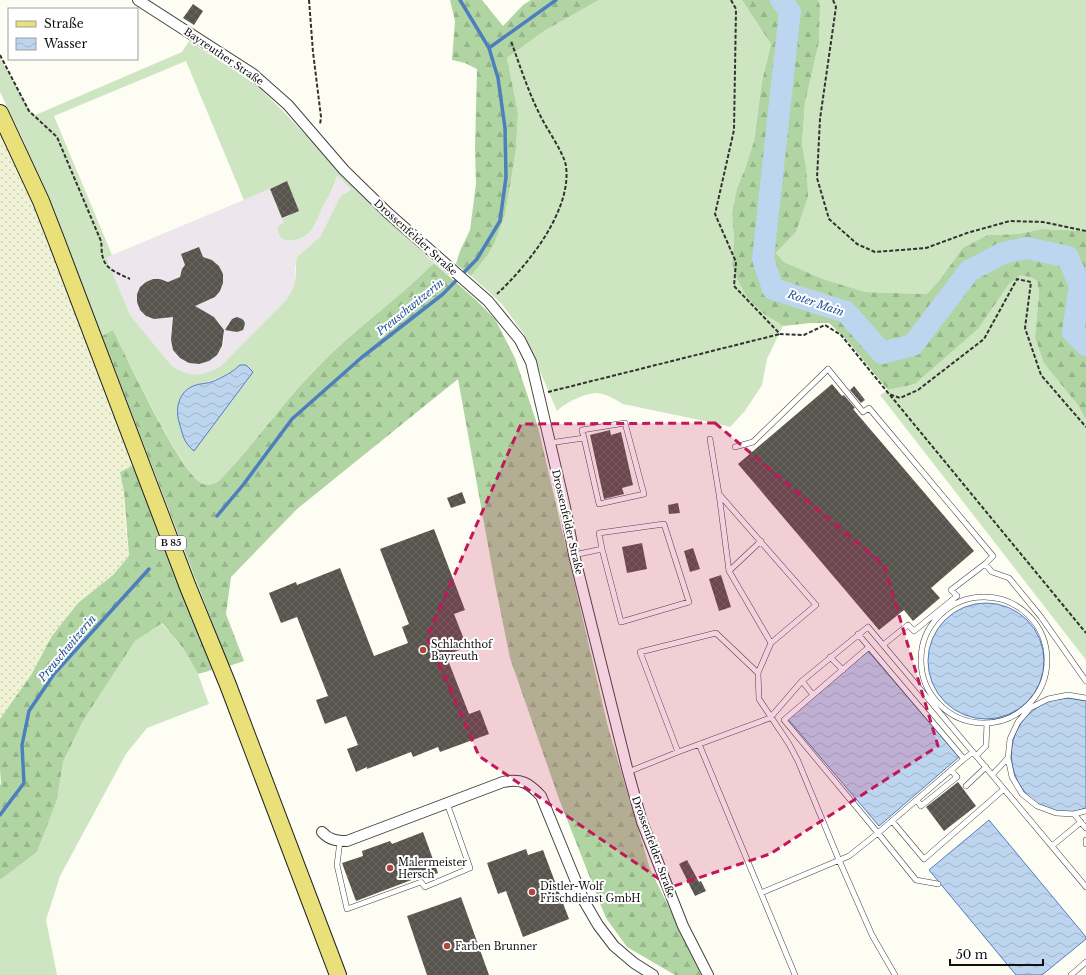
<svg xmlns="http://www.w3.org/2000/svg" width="1086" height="975" font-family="'Libre Baskerville',serif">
  <defs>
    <pattern id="farmland-dots" width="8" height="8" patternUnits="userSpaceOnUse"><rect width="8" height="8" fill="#f0f2d6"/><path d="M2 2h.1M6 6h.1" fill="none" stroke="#cdceb7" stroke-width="1.8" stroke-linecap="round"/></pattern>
    <pattern id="forest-firs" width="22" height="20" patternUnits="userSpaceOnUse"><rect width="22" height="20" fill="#b0d4a2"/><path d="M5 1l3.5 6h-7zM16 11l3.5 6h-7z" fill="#96b58a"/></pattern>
    <pattern id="water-waves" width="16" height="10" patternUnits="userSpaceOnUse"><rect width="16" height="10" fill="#bed5f0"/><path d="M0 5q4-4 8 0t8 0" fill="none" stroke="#a2b6cd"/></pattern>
    <pattern id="building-cross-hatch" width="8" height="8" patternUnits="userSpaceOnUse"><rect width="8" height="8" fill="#57534d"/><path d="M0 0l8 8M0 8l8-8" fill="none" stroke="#6a6762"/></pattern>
  </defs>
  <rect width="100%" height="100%" fill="#fefdf4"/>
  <path fill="#ede6ed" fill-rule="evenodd" d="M 337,175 L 351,191 L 346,192 L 339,199 L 320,237 L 298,256 L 295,268 L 296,278 L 293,288 L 287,299 L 221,366 L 210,373 L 196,375 L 187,374 L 179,370 L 171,365 L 130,315 L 105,258 L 270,189 L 284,222 L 283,240 L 289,241 L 300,239 L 306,236 L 314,226 L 323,204 L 334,187 ZM 203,257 L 212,260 L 219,266 L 223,274 L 223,283 L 220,291 L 215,297 L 207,301 L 198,301 L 154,319 L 146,316 L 140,310 L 137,302 L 137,294 L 140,287 L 146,282 L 153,279 L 160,279 L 168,282 L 180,277 L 182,269 L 187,263 ZM 205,312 L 214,317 L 221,325 L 224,335 L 223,346 L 217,355 L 209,361 L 199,364 L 189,363 L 173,350 L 171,340 L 172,329 L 177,320 Z"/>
  <path fill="url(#farmland-dots)" d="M 0,127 L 52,245 L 134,465 L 120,472 L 124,492 L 126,531 L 129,556 L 113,575 L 78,603 L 52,636 L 31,675 L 0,719 Z"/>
  <path fill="#cee5c1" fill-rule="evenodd" d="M 599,0 L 742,0 L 771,44 L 762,81 L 754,141 L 745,169 L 737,188 L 732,213 L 734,241 L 732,263 L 764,314 L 783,326 L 767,359 L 762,385 L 745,411 L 730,427 L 714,423 L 623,404 C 615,399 606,394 597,393 C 585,393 565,403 557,411 L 524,334 L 501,303 L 471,276 L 487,256 L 495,242 L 505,215 L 511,180 L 516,149 L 518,113 L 507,58 L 544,31 Z
    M 818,0 L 1086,0 L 1086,231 L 1041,229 L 1019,234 L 988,235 L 927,294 L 865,292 L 822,280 L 784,262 L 776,253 L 796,232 L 806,167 L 802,144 L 805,103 L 819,42 L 820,6 Z
    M 189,41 L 254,83 L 283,111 L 361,194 L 434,263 C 397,300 353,330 317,368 C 302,383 288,399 275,416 C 260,433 246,452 230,469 C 226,473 222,479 217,482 C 213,485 207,485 203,484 C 182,475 126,356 113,330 L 102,336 L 22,138 L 0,92 L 0,58 L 33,116 L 182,52 ZM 186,61 L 244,200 L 286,182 L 295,202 L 278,209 L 280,215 L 288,211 L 290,215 L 282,219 L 284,222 L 278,227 L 278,232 L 281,238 C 285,241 290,241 295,240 C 313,237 316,220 323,206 C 328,196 335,187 337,175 L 351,190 L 342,195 L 339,199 L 320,237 L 298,256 L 296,261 L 296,278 L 293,288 L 287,299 L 221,366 C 202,377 189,378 171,365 L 130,315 L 106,258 L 112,255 L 54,116 ZM 240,365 L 186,444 L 192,386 C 209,382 227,377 240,365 Z
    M 1020,274 L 1031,277 L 1037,281 L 1039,292 L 1035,337 L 1067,389 L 1078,405 L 1086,420 L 1086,660 L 880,395 L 888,390 L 915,384 L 978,329 L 1009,284 Z
    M 161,623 L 183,648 L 198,674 L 209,704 L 147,728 L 126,754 L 60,876 L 46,920 L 57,975 L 0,975 L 0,880 L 37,852 L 57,800 L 63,762 L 83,721 L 135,641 Z"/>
  <path fill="url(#forest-firs)" d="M 450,0 L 482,0 L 503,26 L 523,5 L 531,0 L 599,0 L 544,31 L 507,58 L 518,113 L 516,149 L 511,180 L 505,215 L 495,242 L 487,256 L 471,276 L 456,264 L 460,251 L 470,230 L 476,184 L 475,149 L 477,69 L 465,63 L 452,60 L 455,21 Z
    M 742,0 L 818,0 L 820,6 L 819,42 L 805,103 L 802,144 L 806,167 L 808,196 L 796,232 L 776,253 L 784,262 L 822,279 L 865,292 L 927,294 L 939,281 L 963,248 L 988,235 L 1019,234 L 1041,229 L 1086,231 L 1086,420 L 1078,405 L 1044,363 L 1035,337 L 1039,292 L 1037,281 L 1031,277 L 1020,275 L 1009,284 L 978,329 L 915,384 L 888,390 L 847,340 L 829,323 L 810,323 L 783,326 L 764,314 L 747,297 L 737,279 L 732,263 L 734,241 L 732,213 L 737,188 L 745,169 L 754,141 L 762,81 L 771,44 Z
    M 434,263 L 477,301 L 495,319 L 515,358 L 538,427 L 608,727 L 650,869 L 690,950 L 705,975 L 675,975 L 627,947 L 606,918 L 596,893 L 559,799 L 510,658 L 495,584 L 458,379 L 297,509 L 231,577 L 226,614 L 244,661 L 229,666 L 102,336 L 113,330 C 126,356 181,475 203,484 C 207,485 213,485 217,482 C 222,479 226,473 230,469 C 246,452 260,433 275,416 C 288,399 302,383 317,368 C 353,330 397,300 434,263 Z
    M 134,465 L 212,670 L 198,674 L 183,648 L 162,623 L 135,641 L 83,721 L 63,762 L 57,800 L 37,852 L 0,880 L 0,786 L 1,783 L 0,769 L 0,719 L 31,675 L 52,636 L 78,603 L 113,575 L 129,556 L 124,492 L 120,472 Z"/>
  <path fill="url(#water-waves)" stroke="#4d7fbf" d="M 240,365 L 246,365 L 253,372 L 194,451 C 183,442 183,435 179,422 C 175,408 179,392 193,386 C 200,383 207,384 214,381 C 223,377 233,372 240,365 Z
    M928 661a58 58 0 1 1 116 0a58 58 0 1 1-116 0Z
    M 868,651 L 959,757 L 879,826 L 788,719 Z
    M 1068,698 L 1086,701 L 1086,808 C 1082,809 1078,811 1074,812 C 1022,818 991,754 1027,716 C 1033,710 1041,704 1050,701 C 1055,699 1062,699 1068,698 Z
    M 989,820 L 1086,937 L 1086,939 L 1042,975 L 1016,975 L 929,870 Z"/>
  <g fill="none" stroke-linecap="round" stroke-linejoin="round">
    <path stroke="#4d7fbf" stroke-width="3.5" d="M 489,48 L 556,0
      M 217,516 L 243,485 L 292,419 L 361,358 L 443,294 L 477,259 L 500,221 L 506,177 L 505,128 L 498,78 L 489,48 L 460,0
      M 0,815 L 24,783 L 22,745 L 29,711 L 54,674 L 149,569"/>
    <path stroke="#bed5f0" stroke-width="22" d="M 781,0 L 790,11 L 763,259 L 773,289 L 846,312 L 882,353 L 913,345 L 969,271 L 1003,253 L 1027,248 L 1068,257 L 1080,286 L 1073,332 L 1086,345"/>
  </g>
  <path fill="url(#building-cross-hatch)" d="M 193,4 L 203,11 L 194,25 L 183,18 Z
    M 287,181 L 299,211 L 282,218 L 270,189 Z
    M 199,247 L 203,257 L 212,260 L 219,266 L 223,274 L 223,283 L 220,291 L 215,297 L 195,306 L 214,317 L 224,330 L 222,346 L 217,355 L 209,361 L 199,364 L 189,363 L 180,358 L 173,350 L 171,340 L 173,317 L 154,319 L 146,316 L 140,310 L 137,302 L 137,294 L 140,287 L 146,282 L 153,279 L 160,279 L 168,282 L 180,277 L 182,269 L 185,265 L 181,254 Z
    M 237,317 L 242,319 L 244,321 L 245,324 L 243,330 L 237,332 L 225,330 L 232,319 Z
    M 832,384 L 842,396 L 844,395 L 855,408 L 853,409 L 974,551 L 931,588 L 940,598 L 913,621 L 904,610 L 879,630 L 738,464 Z
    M 854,386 L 865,400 L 861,403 L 850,390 Z
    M 610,430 L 611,435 L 621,432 L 633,485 L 622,488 L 624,494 L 604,499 L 590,435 Z
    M 462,492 L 466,503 L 451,508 L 447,498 Z
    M 678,503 L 680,513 L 669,514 L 668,505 Z
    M 434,529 L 465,610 L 454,614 L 467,647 L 446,655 L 469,714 L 480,710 L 489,734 L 440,752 L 438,747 L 413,757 L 411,752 L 367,769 L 367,767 L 356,772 L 347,749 L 358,745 L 346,716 L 325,724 L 316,700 L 328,696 L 297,617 L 281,623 L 269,593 L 296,582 L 297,585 L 340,568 L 374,656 L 408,643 L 402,627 L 409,624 L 380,549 Z
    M 642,543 L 647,569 L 627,573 L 622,547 Z
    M 693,548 L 700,569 L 690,572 L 684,551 Z
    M 721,575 L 731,607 L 719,611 L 709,579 Z
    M 958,782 L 976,806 L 944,831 L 926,807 Z
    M 423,832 L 438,873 L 423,878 L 422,876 L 356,901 L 342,863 L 363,856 L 362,851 L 390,841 L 392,844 Z
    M 526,849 L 528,855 L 543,850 L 569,919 L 523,937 L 506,891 L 498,894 L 487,863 Z
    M 687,860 L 699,882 L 701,881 L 706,891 L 695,896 L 679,864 Z
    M 461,897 L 489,975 L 427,975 L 407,916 Z"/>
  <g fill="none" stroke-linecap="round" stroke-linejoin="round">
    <defs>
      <path id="lane" d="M 710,439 L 719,494 L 816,605 L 771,643 L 758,673
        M 549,443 L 584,438 L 599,504 L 644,494 L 625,423 L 582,430 L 584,438
        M 735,447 L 753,442 L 828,369 L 863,412 L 869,408 L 993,556 L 985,564
        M 719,494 L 729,571 L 771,643
        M 574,555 L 602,549 L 599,533 L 664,524 L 689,602 L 621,622 L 602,549
        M 729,571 L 761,541
        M921 660a63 63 0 1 1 126 0a63 63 0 1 1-126 0Z
        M 858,634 L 869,647
        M 883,645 L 908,625 L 914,631 L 957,596 L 951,590 L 985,564 L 992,572 L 1009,578 L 1041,617 L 1086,681
        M 869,647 L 964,759 L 878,833 L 784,720 Z
        M 830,657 L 843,670
        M 802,681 L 813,695
        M 1031,707 L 1018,722 L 1010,739 L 1008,758 L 1012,777 L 1022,794 L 1037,806 L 1056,813 L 1074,814 L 1086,811
        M 1030,708 L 1048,699 L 1068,695 L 1086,698
        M 699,744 L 795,975
        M 976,756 L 986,746 L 987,723
        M 964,759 L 973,752
        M 628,772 L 678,752
        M 992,775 L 1008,758
        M 966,786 L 986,767
        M 917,800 L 921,806 L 957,777 L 951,770
        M 1074,814 L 1086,828
        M 892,821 L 924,859 L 1004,789
        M 1086,840 L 1086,844
        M 340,841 L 337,865 L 347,909 L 421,882 L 425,887 L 470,868 L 447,803
        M 1052,846 L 1081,822
        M 761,893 L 849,856 L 878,833 L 916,880 L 938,884
        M 895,975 L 872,935 L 839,860 L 798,761 L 789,744 L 759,699 L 758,673 L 716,633 L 640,652 L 678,752 L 770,718 L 802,681 L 868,627 L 1086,887
        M 1071,975 L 1086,962"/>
      <path id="street" d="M 138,0 L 253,74 L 288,105 L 344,170 L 388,213 L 488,301 L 520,340 L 531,362 L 565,507 L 574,555 L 628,772 L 642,822 L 683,926 L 708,975
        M 322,832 C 329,840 337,841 347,841 L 503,782 C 521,778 529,783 541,796 L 584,901 L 598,925 L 614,946 L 634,963 L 653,975"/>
      <path id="primary" d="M 0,113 L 41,201 L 57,242 L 188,587 L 228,685 L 338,975"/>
    </defs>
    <use href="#lane" stroke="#434343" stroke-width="6"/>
    <use href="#street" stroke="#434343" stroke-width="12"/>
    <use href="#primary" stroke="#212121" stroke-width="18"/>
    <path stroke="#323232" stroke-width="2" stroke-dasharray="4 2" stroke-linecap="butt" d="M 309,0 L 313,52 L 321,117 L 320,125
      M 731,0 L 736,9 L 734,130 L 715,214 L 736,262 L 734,286 L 780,334 L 804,335 L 825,325 L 841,335 L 889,394 L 900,398 L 918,390 L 984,339 L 1017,279 L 1031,282 L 1025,328 L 1041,375 L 1086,427
      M 833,0 L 836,7 L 820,119 L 817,178 L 829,219 L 857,244 L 875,252 L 926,248 L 967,233 L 1010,221 L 1043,222 L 1086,231
      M 0,55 L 29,111 L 57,137 L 101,241 C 102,246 101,253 103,258 C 106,270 120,274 130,279
      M 497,294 C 527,266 572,211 566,166 C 564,153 546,128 540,115 C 528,91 520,66 511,41
      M 548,392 L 780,334
      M 890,395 L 1086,633"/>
    <use href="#lane" stroke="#fff" stroke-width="5"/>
    <use href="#street" stroke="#fff" stroke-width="10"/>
    <use href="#primary" stroke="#e9e079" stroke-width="16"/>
  </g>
  <path fill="#c2185b" fill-opacity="0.2" stroke="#c2185b" stroke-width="3" stroke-dasharray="8 5" stroke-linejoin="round" d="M 715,423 L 884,565 L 938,746 L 770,854 L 671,887 L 479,756 L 427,637 L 521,424 Z"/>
  <g fill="#b14537" stroke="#fff" stroke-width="1.5">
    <circle cx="423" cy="650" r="4"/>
    <circle cx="390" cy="868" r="4"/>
    <circle cx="532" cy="892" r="4"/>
    <circle cx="447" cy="946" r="4"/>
  </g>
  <g text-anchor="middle" stroke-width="4" stroke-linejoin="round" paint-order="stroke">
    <rect fill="#fff" stroke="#585858" stroke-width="1" x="156" y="536" width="30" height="14" rx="3"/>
    <g font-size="9" font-weight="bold" fill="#101010">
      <text x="171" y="546">B 85</text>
    </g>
    <g font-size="10" fill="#101010" stroke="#fff">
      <text transform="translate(224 56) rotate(34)" y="4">Bayreuther Straße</text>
      <text transform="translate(416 237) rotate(42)" y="4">Drossenfelder Straße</text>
      <text transform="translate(568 522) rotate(77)" y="4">Drossenfelder Straße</text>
      <text transform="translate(654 847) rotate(70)" y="4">Drossenfelder Straße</text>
    </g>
    <g font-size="10" fill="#101010" stroke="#fff" text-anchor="start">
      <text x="431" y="648">Schlachthof<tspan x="431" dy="12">Bayreuth</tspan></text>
      <text x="398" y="866">Malermeister<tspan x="398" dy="12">Hersch</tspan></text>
      <text x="540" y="890">Distler-Wolf<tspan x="540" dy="12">Frischdienst GmbH</tspan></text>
      <text x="455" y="950">Farben Brunner</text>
    </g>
    <g font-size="11" font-style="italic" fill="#265395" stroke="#fff">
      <text transform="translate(816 303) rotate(19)" y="4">Roter Main</text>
      <text transform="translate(410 307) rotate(-39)" y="4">Preuschwitzerin</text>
      <text transform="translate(67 648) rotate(-50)" y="4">Preuschwitzerin</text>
    </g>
  </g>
  <rect x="8" y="8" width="130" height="52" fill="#ffffff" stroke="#9f9f9f"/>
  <rect x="16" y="21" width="20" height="6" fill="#e9e079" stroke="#9f9f9f"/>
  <text x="44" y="28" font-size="12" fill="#101010">Straße</text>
  <rect x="16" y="38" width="20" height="12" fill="url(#water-waves)" stroke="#9f9f9f"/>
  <text x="44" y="48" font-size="12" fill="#101010">Wasser</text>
  <path d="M950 959v6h93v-6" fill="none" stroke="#101010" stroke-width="2"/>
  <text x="956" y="959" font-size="12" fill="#101010" stroke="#ffffff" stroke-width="3" paint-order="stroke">50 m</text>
</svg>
